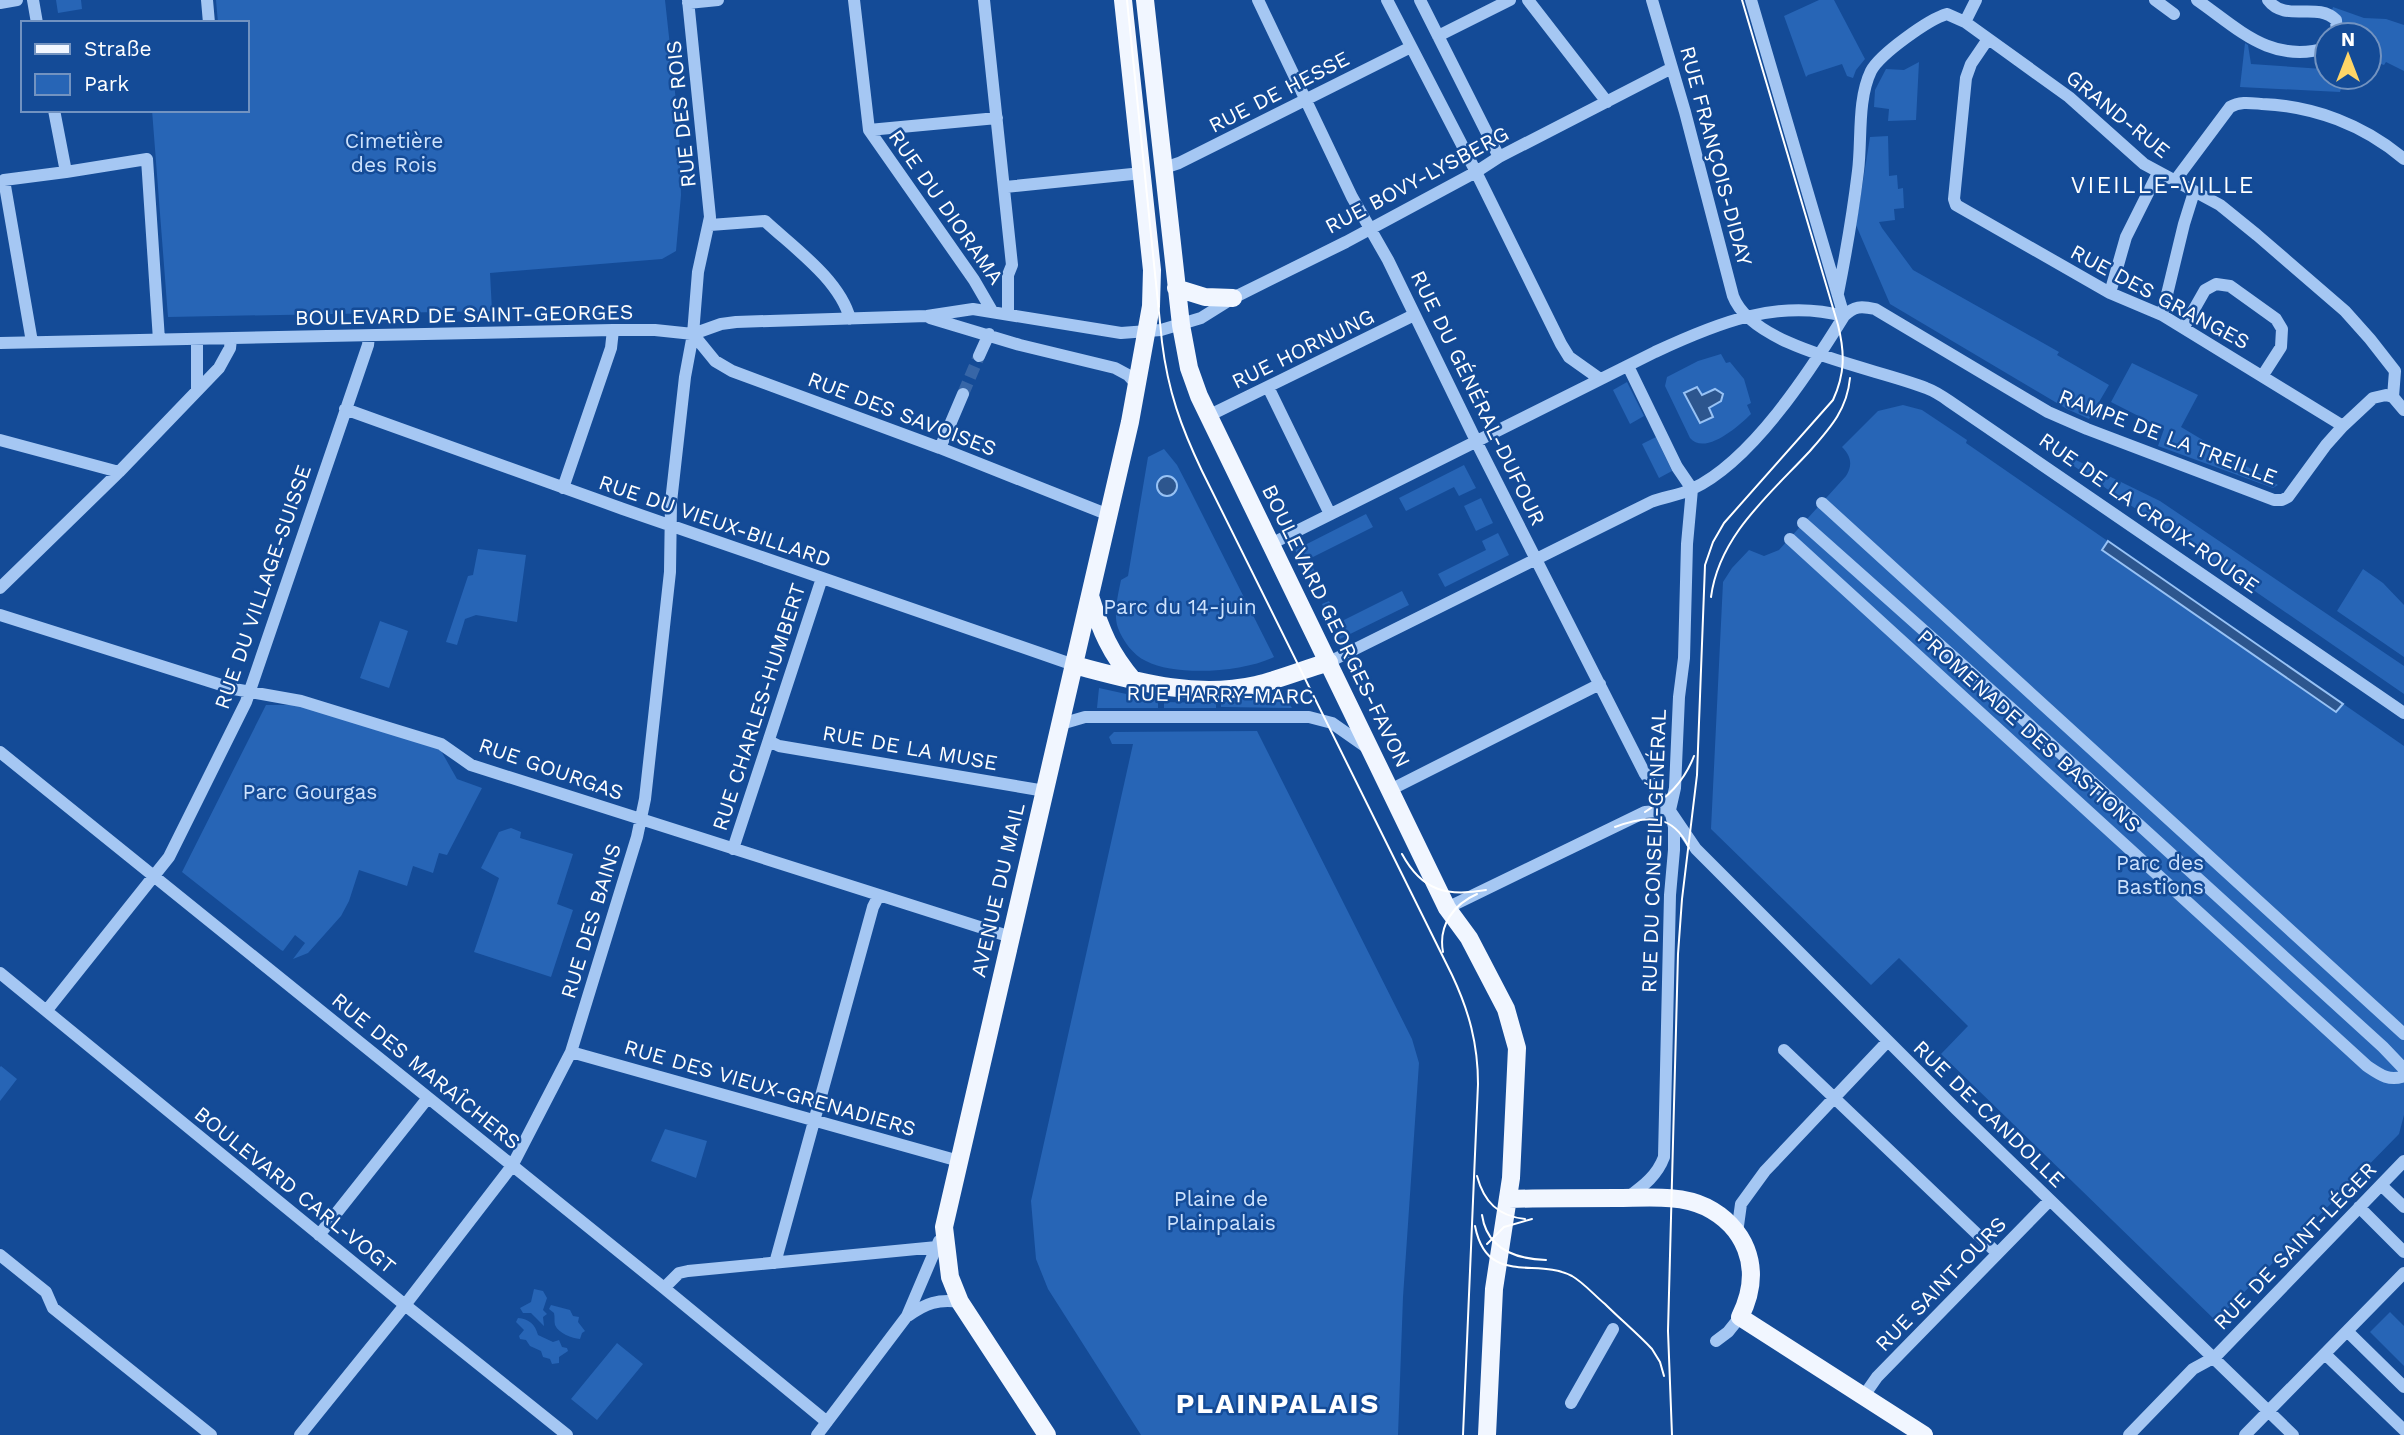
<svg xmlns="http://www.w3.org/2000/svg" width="2404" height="1435" font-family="'Work Sans',sans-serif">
  <rect width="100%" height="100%" fill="#144b97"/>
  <path fill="#2765b6" d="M 56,0 L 81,0 L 82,9 L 58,13 Z
    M 216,0 L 665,0 L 679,129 L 681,195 L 676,251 L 662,259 L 490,273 L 492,311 L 168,317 L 152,110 L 247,110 L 247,23 L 218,23 Z
    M 1819,0 L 1834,0 L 1865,59 L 1856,70 L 1853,78 L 1847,76 L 1842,64 L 1808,75 L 1806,77 L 1784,16 Z
    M 2333,7 L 2364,18 L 2386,19 L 2404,25 L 2404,71 L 2386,62 L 2384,65 L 2378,63 L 2374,73 L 2369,71 L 2369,35 L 2342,35 C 2344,25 2339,17 2332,10 Z
    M 2245,43 L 2248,45 L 2251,64 L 2323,69 L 2322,54 L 2327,54 L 2327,77 L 2345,77 L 2340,92 L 2240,87 Z
    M 1919,62 L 1916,120 L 1888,121 L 1889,109 L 1874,107 L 1875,90 L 1886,69 L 1904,70 Z
    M 1888,136 L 1889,176 L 1897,175 L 1898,189 L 1903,188 L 1904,208 L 1894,209 L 1895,220 L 1879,222 L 1882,228 L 1913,270 L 2059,352 L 2057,355 L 2109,385 L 2089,419 L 2067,409 L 1890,304 L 1856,225 L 1870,137 Z
    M 1721,354 L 1726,363 L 1730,362 L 1744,379 L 1751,403 L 1747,405 L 1751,414 C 1739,426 1705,456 1690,438 L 1665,386 L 1667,377 L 1698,361 Z
    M 2132,363 L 2198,395 L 2181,427 L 2278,485 L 2273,488 L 2158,446 L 2164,429 L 2111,402 Z
    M 1627,382 L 1644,416 L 1630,424 L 1613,390 Z
    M 1903,405 L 1922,410 L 1967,440 L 1966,443 L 2404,746 L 2404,1115 L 2399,1134 L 2216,1321 L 1941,1054 L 1968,1026 L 1899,958 L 1871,985 L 1711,829 L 1723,582 L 1732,568 L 1749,550 L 1764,556 L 1779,550 L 1846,476 C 1853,465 1851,456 1842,447 L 1878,411 Z
    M 1656,437 L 1672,471 L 1659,478 L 1642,444 Z
    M 2039,442 L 2160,501 L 2404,666 L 2404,694 Z
    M 1164,449 L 1177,465 L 1189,488 L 1274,657 C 1243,672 1177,677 1146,661 C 1133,655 1123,641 1118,628 C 1113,614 1118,595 1121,580 L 1128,576 L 1148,457 Z
    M 1464,465 L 1476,488 L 1459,496 L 1454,487 L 1406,511 L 1399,498 Z
    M 1481,498 L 1493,523 L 1476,531 L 1464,506 Z
    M 1366,514 L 1373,527 L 1309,559 L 1319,580 L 1311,584 L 1295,550 Z
    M 1498,533 L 1509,555 L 1445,587 L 1438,574 L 1486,550 L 1482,541 Z
    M 478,549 L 526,555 L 517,622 L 476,615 L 465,619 L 457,645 L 446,642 L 468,576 L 473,575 Z
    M 2363,569 L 2383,583 L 2404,605 L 2404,657 L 2337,611 Z
    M 1402,591 L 1409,605 L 1340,639 L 1322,604 L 1329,601 L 1340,622 Z
    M 380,621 L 408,631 L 389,688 L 360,678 Z
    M 1099,688 L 1158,701 L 1158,708 L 1097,708 Z
    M 1282,692 L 1292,708 L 1221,707 L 1221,703 Z
    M 1164,702 L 1216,703 L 1216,708 L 1164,708 Z
    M 266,705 L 301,705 L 440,749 L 457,779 L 482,788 L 447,855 L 439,853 L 433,873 L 413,866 L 407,886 L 359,870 L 349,901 L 341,916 L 308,953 L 293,959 L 305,943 L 295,935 L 283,951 L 281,950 L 182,872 Z
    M 1257,731 L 1412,1039 L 1419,1063 L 1403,1297 L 1398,1435 L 1141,1435 L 1048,1289 L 1036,1259 L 1031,1201 L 1133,744 L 1112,744 L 1109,737 L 1114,732 Z
    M 511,828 L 521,832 L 520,838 L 573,854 L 557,904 L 573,910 L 551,977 L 474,952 L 499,878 L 481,868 L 499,832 Z
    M 1,1066 L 17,1079 L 0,1101 L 0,1067 Z
    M 665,1129 L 707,1141 L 696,1178 L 651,1161 Z
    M 534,1289 L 543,1291 L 547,1298 L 543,1310 L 547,1314 L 543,1317 L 544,1326 L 531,1313 L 523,1313 L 520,1308 L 531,1302 Z
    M 551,1305 L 570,1310 L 573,1316 L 579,1317 L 578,1322 L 585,1331 L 582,1333 L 580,1339 C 572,1338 559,1334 555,1325 C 554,1321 555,1317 554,1313 L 549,1309 Z
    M 2390,1312 L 2404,1326 L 2404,1366 L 2370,1332 Z
    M 518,1318 C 529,1319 535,1324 538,1335 L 553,1342 L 559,1340 L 562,1347 L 567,1348 L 568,1351 L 559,1357 L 559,1363 L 552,1364 L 550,1359 L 543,1357 L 541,1351 L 530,1346 L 526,1340 L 520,1339 L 519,1336 L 524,1330 L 516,1322 Z
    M 617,1343 L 643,1364 L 597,1420 L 571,1399 Z"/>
  <path fill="#2d568e" stroke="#97c2f5" stroke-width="2" d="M 1697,387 L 1702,395 L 1715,389 L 1723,394 L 1721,401 L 1709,408 L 1713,417 L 1700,423 L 1684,393 Z
    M1157 486a10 10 0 1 1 20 0a10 10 0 1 1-20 0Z
    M 2108,541 L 2343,704 L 2336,712 L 2102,550 Z"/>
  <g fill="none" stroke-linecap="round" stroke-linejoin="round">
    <path stroke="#3766a7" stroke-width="12" stroke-dasharray="12 6" stroke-linecap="butt" d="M 963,394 L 979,356"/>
    <path stroke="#a5c7f3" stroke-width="12" d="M 33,0 L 37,23
      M 207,0 L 209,23
      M 854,0 L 869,130 L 974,280 L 992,311
      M 984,0 L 1012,265 L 1008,275 L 1008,313
      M 1258,0 L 1352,197 L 1388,260 L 1480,449 L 1645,774 L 1696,849 L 1957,1110 L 2293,1435
      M 1387,0 L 1476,172 L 1561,344 L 1569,357 L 1600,379
      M 1420,0 L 1499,157
      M 1528,0 L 1607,102
      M 1652,0 L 1685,112 L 1733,296 C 1753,349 1877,368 1926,388 C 1934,391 1942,396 1949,401 L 2404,713
      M 1751,0 L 1844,316
      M 2155,0 L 2174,14
      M 2197,0 C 2239,29 2270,64 2327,48
      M 2268,0 C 2285,23 2317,1 2336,20 L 2337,35
      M 0,3 L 17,0
      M 688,3 L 718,0
      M 1947,14 L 1965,22 L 2069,97 L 2144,164 L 2220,205 L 2257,235 L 2345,311 L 2370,339 L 2395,371 L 2393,397
      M 1965,22 L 1976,0
      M 1438,36 L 1510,0
      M 1988,39 L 1971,64 L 1966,78 L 1954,199 L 1956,205 L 2110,293 L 2162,315 L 2343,426
      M 869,130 L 997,118
      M 1164,168 L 1179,163 L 1411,47
      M 66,172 L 147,159 L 159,340
      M 2174,182 L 2230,107 C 2240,101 2251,103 2262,104 C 2314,106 2364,125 2404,159
      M 1005,187 L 1142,173
      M 710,225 L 765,221 C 794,248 840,280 850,319
      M 1838,293 C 1846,253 1853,212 1858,171 C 1862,140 1857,100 1871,71 C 1880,54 1929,19 1947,14
      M 2110,293 L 2126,237 L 2158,173
      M 2162,315 L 2184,224 L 2194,192
      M 930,318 L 1020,345 L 1115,368 L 1128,375 L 1137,385
      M 2184,327 L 2205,290 L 2216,284 L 2230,286 L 2276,319 L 2282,329 L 2281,347 L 2263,375
      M 693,334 L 715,361 L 732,371 L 940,448 L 1109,515
      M 197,340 L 197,391
      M 32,342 L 4,180 L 66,172 L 54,110
      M 0,343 L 613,330 L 655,330 L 693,334 L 721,324 L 736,322 L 927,316 L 973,309 L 1121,333 L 1161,330 L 1201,318 L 1233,298 L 1346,242 L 1476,172 L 1499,157 L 1672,68
      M 979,356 L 989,334
      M 1628,366 L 1677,467 L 1692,489
      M 1268,387 L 1330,514
      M 2393,397 L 2404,410
      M 345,409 L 623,509 L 1074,665
      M 1208,416 L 1414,315
      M 0,440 L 119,472
      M 940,448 L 963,394
      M 563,488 L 611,348 L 613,330
      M 1822,503 L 2404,1034
      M 1803,523 L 2022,718 L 2383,1047 L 2404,1069
      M 1790,539 L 2367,1066 C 2379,1074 2389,1082 2404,1076
      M 1271,544 L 1655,352 C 1715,324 1777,298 1844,316
      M 0,588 L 119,472 L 219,368 L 230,348 L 231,339
      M 0,615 L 234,689 L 301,701 L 379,725 L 441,744 L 471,765 L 1011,937
      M 1329,662 L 1651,502 C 1664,497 1680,495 1692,489 C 1752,461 1810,371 1844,316 C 1854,306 1861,306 1875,309 L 2048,412 L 2087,429 L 2274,500 L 2282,500 L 2288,497 L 2326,445 L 2343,426 L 2373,398 L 2386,395 L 2393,397
      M 1061,724 L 1085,717 L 1309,717 L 1332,723 L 1369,749
      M 769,741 L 779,746 L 1045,791
      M 0,752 L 664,1288 L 827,1422
      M 1390,790 L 1600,684
      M 733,849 L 822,578
      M 1447,908 L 1645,812 L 1670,810
      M 0,973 L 405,1305 L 567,1435
      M 47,1010 L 169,857 L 246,702 L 368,345 L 369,336
      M 1784,1050 L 1997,1253
      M 571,1052 L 959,1161
      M 2381,1185 L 2404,1207
      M 1627,1198 C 1643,1186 1657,1176 1664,1157 L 1670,895 L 1674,850 L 1674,827 L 1670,810 L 1675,788 L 1679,697 L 1684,658 L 1687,544 L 1692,489
      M 2359,1207 L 2404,1252
      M 1737,1233 L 1741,1204 L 1765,1171 L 1888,1041
      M 319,1235 L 427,1099
      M 0,1255 L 46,1292 L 53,1308 L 211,1435
      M 775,1263 L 873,907 L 879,895
      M 664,1288 L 679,1273 L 688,1271 L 937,1247
      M 908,1316 C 926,1303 938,1299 960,1302
      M 2348,1332 L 2404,1387
      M 1716,1341 L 1728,1332 L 1740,1317
      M 2325,1354 L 2404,1430
      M 1863,1397 L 1877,1377 L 2050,1200
      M 1571,1403 L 1613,1329
      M 300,1435 L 405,1305 L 512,1166 L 571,1052 L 637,837 L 645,799 L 670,572 L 671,502 L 685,377 L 693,334 L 698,272 L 710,217 L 688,0
      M 817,1435 L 907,1316 L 939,1241
      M 2129,1435 L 2193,1369 L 2215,1357 L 2404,1161
      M 2245,1435 L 2404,1273"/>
    <path stroke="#f1f6ff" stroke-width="18" d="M 1145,0 L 1181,325 L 1189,368 L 1199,396 L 1447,908 L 1469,938 L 1506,1009 L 1517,1048 L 1511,1178 L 1494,1289 L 1487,1435
      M 1176,288 L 1205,297 L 1233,298
      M 1090,596 C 1101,631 1110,653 1134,681
      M 1074,665 C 1135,681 1193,699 1256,685 C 1281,679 1305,669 1329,662
      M 1509,1199 C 1545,1198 1580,1198 1616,1198 C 1645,1198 1680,1194 1706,1207 C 1724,1216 1739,1231 1746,1249 C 1755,1272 1751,1295 1740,1317 L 1924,1435
      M 1047,1435 L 960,1302 L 950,1277 L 944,1227 L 1130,422 L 1151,306 L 1152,270 L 1123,0"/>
    <path stroke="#fff" stroke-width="2" d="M 1127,0 L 1162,342 C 1168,391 1181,427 1202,471 L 1452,975 C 1469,1011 1478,1044 1478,1084 L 1463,1435
      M 1711,597 C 1719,536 1769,495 1809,452 C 1830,428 1847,410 1850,378
      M 1645,812 C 1667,798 1684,782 1694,756
      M 1615,827 C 1646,815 1673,813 1689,848
      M 1402,854 C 1422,891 1447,897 1486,890
      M 1443,952 C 1438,925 1454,904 1477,894
      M 1477,1176 C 1484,1202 1498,1216 1525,1219
      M 1482,1215 C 1487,1249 1515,1259 1546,1260
      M 1475,1226 C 1487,1287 1536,1257 1572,1276 C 1584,1283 1594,1295 1605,1304 C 1620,1319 1637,1333 1652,1349 L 1660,1362 L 1664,1376
      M 1487,1244 L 1504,1227 L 1532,1219
      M 1672,1435 L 1668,1331 L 1678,954 L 1682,899 L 1697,775 L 1705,565 L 1713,542 L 1724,523 L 1833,400 C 1845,374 1845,353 1838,325 L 1742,0"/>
  </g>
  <g text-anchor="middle" stroke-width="5" stroke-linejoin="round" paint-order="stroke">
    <g font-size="21" fill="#fff" stroke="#144b97">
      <text transform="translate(1279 92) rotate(-27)" y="7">RUE DE HESSE</text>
      <text transform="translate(681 114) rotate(-96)" y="7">RUE DES ROIS</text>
      <text transform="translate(2118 114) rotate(39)" y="7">GRAND-RUE</text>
      <text transform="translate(1716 156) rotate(75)" y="7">RUE FRANÇOIS-DIDAY</text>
      <text transform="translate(1417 180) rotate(-28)" y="7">RUE BOVY-LYSBERG</text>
      <text transform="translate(946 207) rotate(55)" y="7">RUE DU DIORAMA</text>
      <text transform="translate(2160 297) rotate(28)" y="7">RUE DES GRANGES</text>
      <text transform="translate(464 315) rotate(-1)" y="7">BOULEVARD DE SAINT-GEORGES</text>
      <text transform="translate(1303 349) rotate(-26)" y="7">RUE HORNUNG</text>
      <text transform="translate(1478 398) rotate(64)" y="7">RUE DU GÉNÉRAL-DUFOUR</text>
      <text transform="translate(902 414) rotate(21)" y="7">RUE DES SAVOISES</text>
      <text transform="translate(2168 437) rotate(21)" y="7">RAMPE DE LA TREILLE</text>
      <text transform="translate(2149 513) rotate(35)" y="7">RUE DE LA CROIX-ROUGE</text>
      <text transform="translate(715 521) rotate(19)" y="7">RUE DU VIEUX-BILLARD</text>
      <text transform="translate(263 587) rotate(-71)" y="7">RUE DU VILLAGE-SUISSE</text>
      <text transform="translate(1336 626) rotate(64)" y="7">BOULEVARD GEORGES-FAVON</text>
      <text transform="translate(1220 695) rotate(1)" y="7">RUE HARRY-MARC</text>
      <text transform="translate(759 707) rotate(-72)" y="7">RUE CHARLES-HUMBERT</text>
      <text transform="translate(2029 731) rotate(42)" y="7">PROMENADE DES BASTIONS</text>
      <text transform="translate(910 748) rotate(10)" y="7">RUE DE LA MUSE</text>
      <text transform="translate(551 769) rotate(19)" y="7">RUE GOURGAS</text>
      <text transform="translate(1654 851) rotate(-88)" y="7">RUE DU CONSEIL-GÉNÉRAL</text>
      <text transform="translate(998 890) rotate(-77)" y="7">AVENUE DU MAIL</text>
      <text transform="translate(591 921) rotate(-73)" y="7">RUE DES BAINS</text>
      <text transform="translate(426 1071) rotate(39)" y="7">RUE DES MARAÎCHERS</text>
      <text transform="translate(770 1088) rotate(16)" y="7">RUE DES VIEUX-GRENADIERS</text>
      <text transform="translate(1989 1114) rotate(44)" y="7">RUE DE-CANDOLLE</text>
      <text transform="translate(295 1190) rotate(39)" y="7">BOULEVARD CARL-VOGT</text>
      <text transform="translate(2295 1246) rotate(-46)" y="7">RUE DE SAINT-LÉGER</text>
      <text transform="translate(1941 1284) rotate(-46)" y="7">RUE SAINT-OURS</text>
    </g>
    <g font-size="21" fill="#cde2fd" stroke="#144b97">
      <text x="394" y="148">Cimetière<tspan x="394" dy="24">des Rois</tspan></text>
      <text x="1180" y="614">Parc du 14-juin</text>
      <text x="310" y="799">Parc Gourgas</text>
      <text x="2160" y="870">Parc des<tspan x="2160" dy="24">Bastions</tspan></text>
      <text x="1221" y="1206">Plaine de<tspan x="1221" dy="24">Plainpalais</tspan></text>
    </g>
    <g font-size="23" letter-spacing="2" fill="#fff" stroke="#144b97">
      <text x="2163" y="193">VIEILLE-VILLE</text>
    </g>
    <g font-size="28" font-weight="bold" letter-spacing="2" fill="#fff" stroke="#144b97">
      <text x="1278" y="1413">PLAINPALAIS</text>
    </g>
  </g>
  <rect x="21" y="21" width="228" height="91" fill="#144b97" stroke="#7293c1" stroke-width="2"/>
  <rect x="35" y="44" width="35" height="10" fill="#f1f6ff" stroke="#7293c1" stroke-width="2"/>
  <text x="84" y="56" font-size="21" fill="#ffffff">Straße</text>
  <rect x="35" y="74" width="35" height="21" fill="#2765b6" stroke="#7293c1" stroke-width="2"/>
  <text x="84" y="91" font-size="21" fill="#ffffff">Park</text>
  <g transform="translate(2348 56)"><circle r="33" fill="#144b97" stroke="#7293c1" stroke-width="2"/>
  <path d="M0-5L12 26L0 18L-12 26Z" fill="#ffd567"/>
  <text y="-10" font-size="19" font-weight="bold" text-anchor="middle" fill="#ffffff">N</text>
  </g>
</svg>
